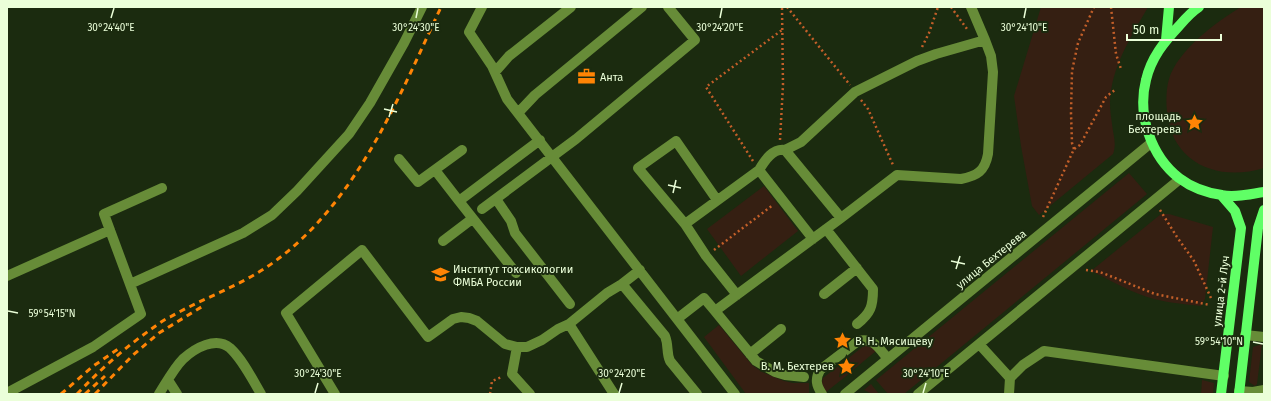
<svg xmlns="http://www.w3.org/2000/svg" width="1271" height="401" font-family="'Fira Sans',sans-serif">
  <rect width="100%" height="100%" fill="#1b2b0f"/>
  <path fill="#351f12" d="M 1041,7 L 1148,7 C 1131,37 1111,67 1110,103 C 1110,110 1111,117 1112,124 C 1113,135 1117,143 1113,154 L 1039,215 L 1032,206 L 1021,146 L 1014,96 Z
    M 1241,7 L 1264,7 L 1264,168 C 1219,182 1172,164 1167,112 C 1166,102 1166,89 1169,79 C 1178,50 1216,22 1241,7 Z
    M 1129,173 L 1147,194 L 904,394 L 888,394 L 876,380 Z
    M 764,186 L 798,231 L 741,276 L 707,229 Z
    M 1161,214 L 1169,214 L 1213,227 L 1205,299 L 1201,306 C 1185,304 1169,303 1154,299 C 1132,293 1112,281 1091,271 Z
    M 719,325 L 752,365 L 762,372 L 784,381 L 793,383 L 809,383 L 809,394 L 746,394 L 704,337 Z
    M 1262,344 L 1257,384 L 1255,386 L 1249,382 L 1253,347 Z
    M 865,345 L 870,346 L 876,351 L 853,370 L 847,363 L 844,366 L 850,373 L 826,392 C 822,388 821,383 823,378 Z
    M 1202,380 L 1214,383 L 1213,394 L 1201,394 Z
    M 871,384 L 879,394 L 872,394 L 864,390 Z"/>
  <g fill="none" stroke-linecap="round" stroke-linejoin="round">
    <path stroke="#c35f29" stroke-width="2.5" stroke-dasharray="2 3" stroke-linecap="butt" d="M 787,7 L 850,85
      M 951,7 L 967,29
      M 1111,7 L 1116,54 L 1121,69
      M 922,47 L 929,33 L 938,7
      M 861,100 L 868,109 L 893,165
      M 780,140 L 783,85 L 782,7
      M 1074,149 L 1072,143 L 1071,113 L 1072,71 L 1078,43 L 1094,7
      M 753,161 L 706,87 L 782,30
      M 1160,210 L 1177,237 L 1194,261 L 1211,298
      M 1043,217 L 1074,149 L 1080,145 L 1106,97 L 1116,89
      M 714,250 L 773,205
      M 1086,270 L 1100,272 L 1155,294 L 1210,305
      M 490,394 L 492,381 L 502,377"/>
    <path stroke="#678c38" stroke-width="10" d="M 482,7 L 469,32 L 492,66 L 507,99 L 735,394
      M 495,72 L 509,56 L 571,7
      M 518,113 L 535,95 L 642,7
      M 785,150 L 801,142 L 855,92 L 917,61 L 936,54 L 985,40 L 971,7
      M 399,159 L 418,182 L 462,150
      M 435,170 L 459,201
      M 496,199 L 511,221 L 515,233 L 570,304
      M 482,209 L 576,139 L 695,40 L 668,7
      M 685,224 L 638,168 L 676,141 L 717,200
      M 826,229 L 873,289 C 873,306 871,313 857,324
      M 813,239 L 759,170 C 765,160 773,148 785,150 L 841,218
      M 443,241 L 472,219
      M 516,273 L 459,201 L 540,140
      M 7,276 L 110,230
      M 130,284 L 243,233 L 272,215 L 297,191 L 349,134 L 370,103 L 404,43 L 422,7
      M 622,284 L 665,336 C 669,346 666,352 670,361 L 697,394
      M 824,294 L 857,268
      M 737,295 L 706,256 L 685,224 L 759,170
      M 677,319 L 704,298 L 715,311
      M 569,324 L 614,394
      M 1245,335 L 1264,337
      M 979,344 L 1010,378
      M 517,347 L 512,374 L 530,394
      M 750,354 L 781,329
      M 804,377 L 785,375 L 775,372 L 756,361 L 715,311 L 841,218 L 897,175 L 961,179 C 977,176 985,171 988,154 L 993,72 L 991,56 L 985,40
      M 168,380 L 177,394
      M 1239,391 L 1253,392 L 1264,390
      M 7,393 L 93,347 L 141,314 L 104,214 L 162,188
      M 159,394 C 166,383 174,368 183,359 C 195,348 216,336 230,348 C 243,360 252,379 261,394
      M 335,394 L 286,313 L 362,250 L 428,337 L 453,319 L 461,317 L 469,318 L 477,321 L 505,344 L 517,347 L 527,347 L 542,340 L 558,329 L 569,324 L 607,293 L 622,284 L 640,270
      M 822,394 C 816,385 815,379 820,370 L 858,341 C 873,337 879,348 888,359
      M 845,394 L 1151,143
      M 918,394 L 1180,179
      M 1009,394 L 1010,378 L 1023,365 L 1044,351 L 1224,376"/>
    <path stroke="#60ff66" stroke-width="10" d="M 1199,7 C 1191,12 1185,19 1179,26 C 1164,42 1151,58 1146,80 C 1137,115 1151,156 1179,178 C 1191,187 1207,193 1222,195 C 1235,198 1250,194 1264,192
      M 1166,40 L 1169,7
      M 1221,394 L 1241,228 L 1235,211 L 1222,196
      M 1239,394 L 1258,228 L 1264,210"/>
    <path stroke="#ff8405" stroke-width="3" stroke-dasharray="6 5" stroke-linecap="butt" d="M 61,394 L 92,367 L 118,349
      M 77,394 C 99,371 123,349 150,330 C 156,326 163,320 170,317 C 205,297 241,286 274,262 C 357,202 399,97 441,7
      M 85,394 L 105,376
      M 95,394 L 133,355 L 159,333 L 203,306"/>
  </g>
  <path fill="none" stroke="#ebffd9" stroke-width="1.5" d="M 111,18 L 114,8M 416,18 L 418,8M 720,18 L 722,8M 1024,18 L 1026,8M 384,109 L 397,112M 389,117 L 393,104M 668,185 L 681,188M 673,193 L 676,180M 951,261 L 965,264M 956,269 L 960,256M 8,311 L 18,313M 1253,342 L 1263,344M 315,393 L 318,383M 619,393 L 622,383M 923,393 L 926,383"/>
  <defs>
    <symbol id="office-bare" viewBox="-9 -9 18 18"><path d="M-6-3h4V-5.5h4V-3h4V5H-6ZM-1-4.5V-3h2v-1.5ZM-6 0V1H6V0Z" fill="#ff8405" stroke="#1b2b0f" stroke-width="2.5" paint-order="stroke"/></symbol>
    <symbol id="sight-bare" viewBox="-9 -9 18 18"><path d="M0-6L1.8-2.2L6-1.7L2.9 1.2L3.7 5.4L0 3.3L-3.7 5.4L-2.9 1.2L-6-1.7L-1.8-2.2Z" fill="#ff8405" stroke="#1b2b0f" stroke-width="2.5" paint-order="stroke"/></symbol>
    <symbol id="university-bare" viewBox="-9 -9 18 18"><path d="M0-5L7-2L0 1L-7-2ZM-4 1L0 2.5L4 1V4Q0 6-4 4Z" fill="#ff8405" stroke="#1b2b0f" stroke-width="2.5" paint-order="stroke"/></symbol>
  </defs>
  <g fill-rule="evenodd">
    <use href="#office-bare" x="574" y="64" width="25" height="25"/>
    <use href="#sight-bare" x="1182" y="110" width="25" height="25"/>
    <use href="#university-bare" x="428" y="262" width="25" height="25"/>
    <use href="#sight-bare" x="830" y="328" width="25" height="25"/>
    <use href="#sight-bare" x="834" y="354" width="25" height="25"/>
  </g>
  <g text-anchor="middle" stroke-width="4" stroke-linejoin="round" paint-order="stroke">
    <g font-size="11" fill="#ebffd9" stroke="#1b2b0f" text-anchor="start">
      <text x="600" y="81">Анта</text>
      <text x="1181" y="120" text-anchor="end">площадь<tspan x="1181" dy="13">Бехтерева</tspan></text>
      <text x="453" y="273">Институт токсикологии<tspan x="453" dy="13">ФМБА России</tspan></text>
      <text x="855" y="345">В. Н. Мясищеву</text>
      <text x="834" y="370" text-anchor="end">В. М. Бехтерев</text>
    </g>
    <g font-size="11" fill="#ebffd9" stroke="#1b2b0f">
      <text transform="translate(991 259) rotate(-39)" y="4">улица Бехтерева</text>
      <text transform="translate(1221 291) rotate(-83)" y="4">улица 2-й Луч</text>
    </g>
  </g>
  <g font-size="10" text-anchor="middle" fill="#ebffd9" stroke="#1b2b0f" stroke-width="4" stroke-linejoin="round" paint-order="stroke">
    <text x="111" y="31">30°24'40"E</text>
    <text x="416" y="31">30°24'30"E</text>
    <text x="720" y="31">30°24'20"E</text>
    <text x="1024" y="31">30°24'10"E</text>
    <text x="52" y="317">59°54'15"N</text>
    <text x="1219" y="345">59°54'10"N</text>
    <text x="318" y="377">30°24'30"E</text>
    <text x="622" y="377">30°24'20"E</text>
    <text x="926" y="377">30°24'10"E</text>
  </g>
  <rect width="1271" height="401" fill="none" stroke="#ebffd9" stroke-width="16"/>
  <path d="M1127 34v6h94v-6" fill="none" stroke="#ebffd9" stroke-width="2"/>
  <text x="1133" y="34" font-size="12" fill="#ebffd9" stroke="#1b2b0f" stroke-width="3" paint-order="stroke">50 m</text>
</svg>
